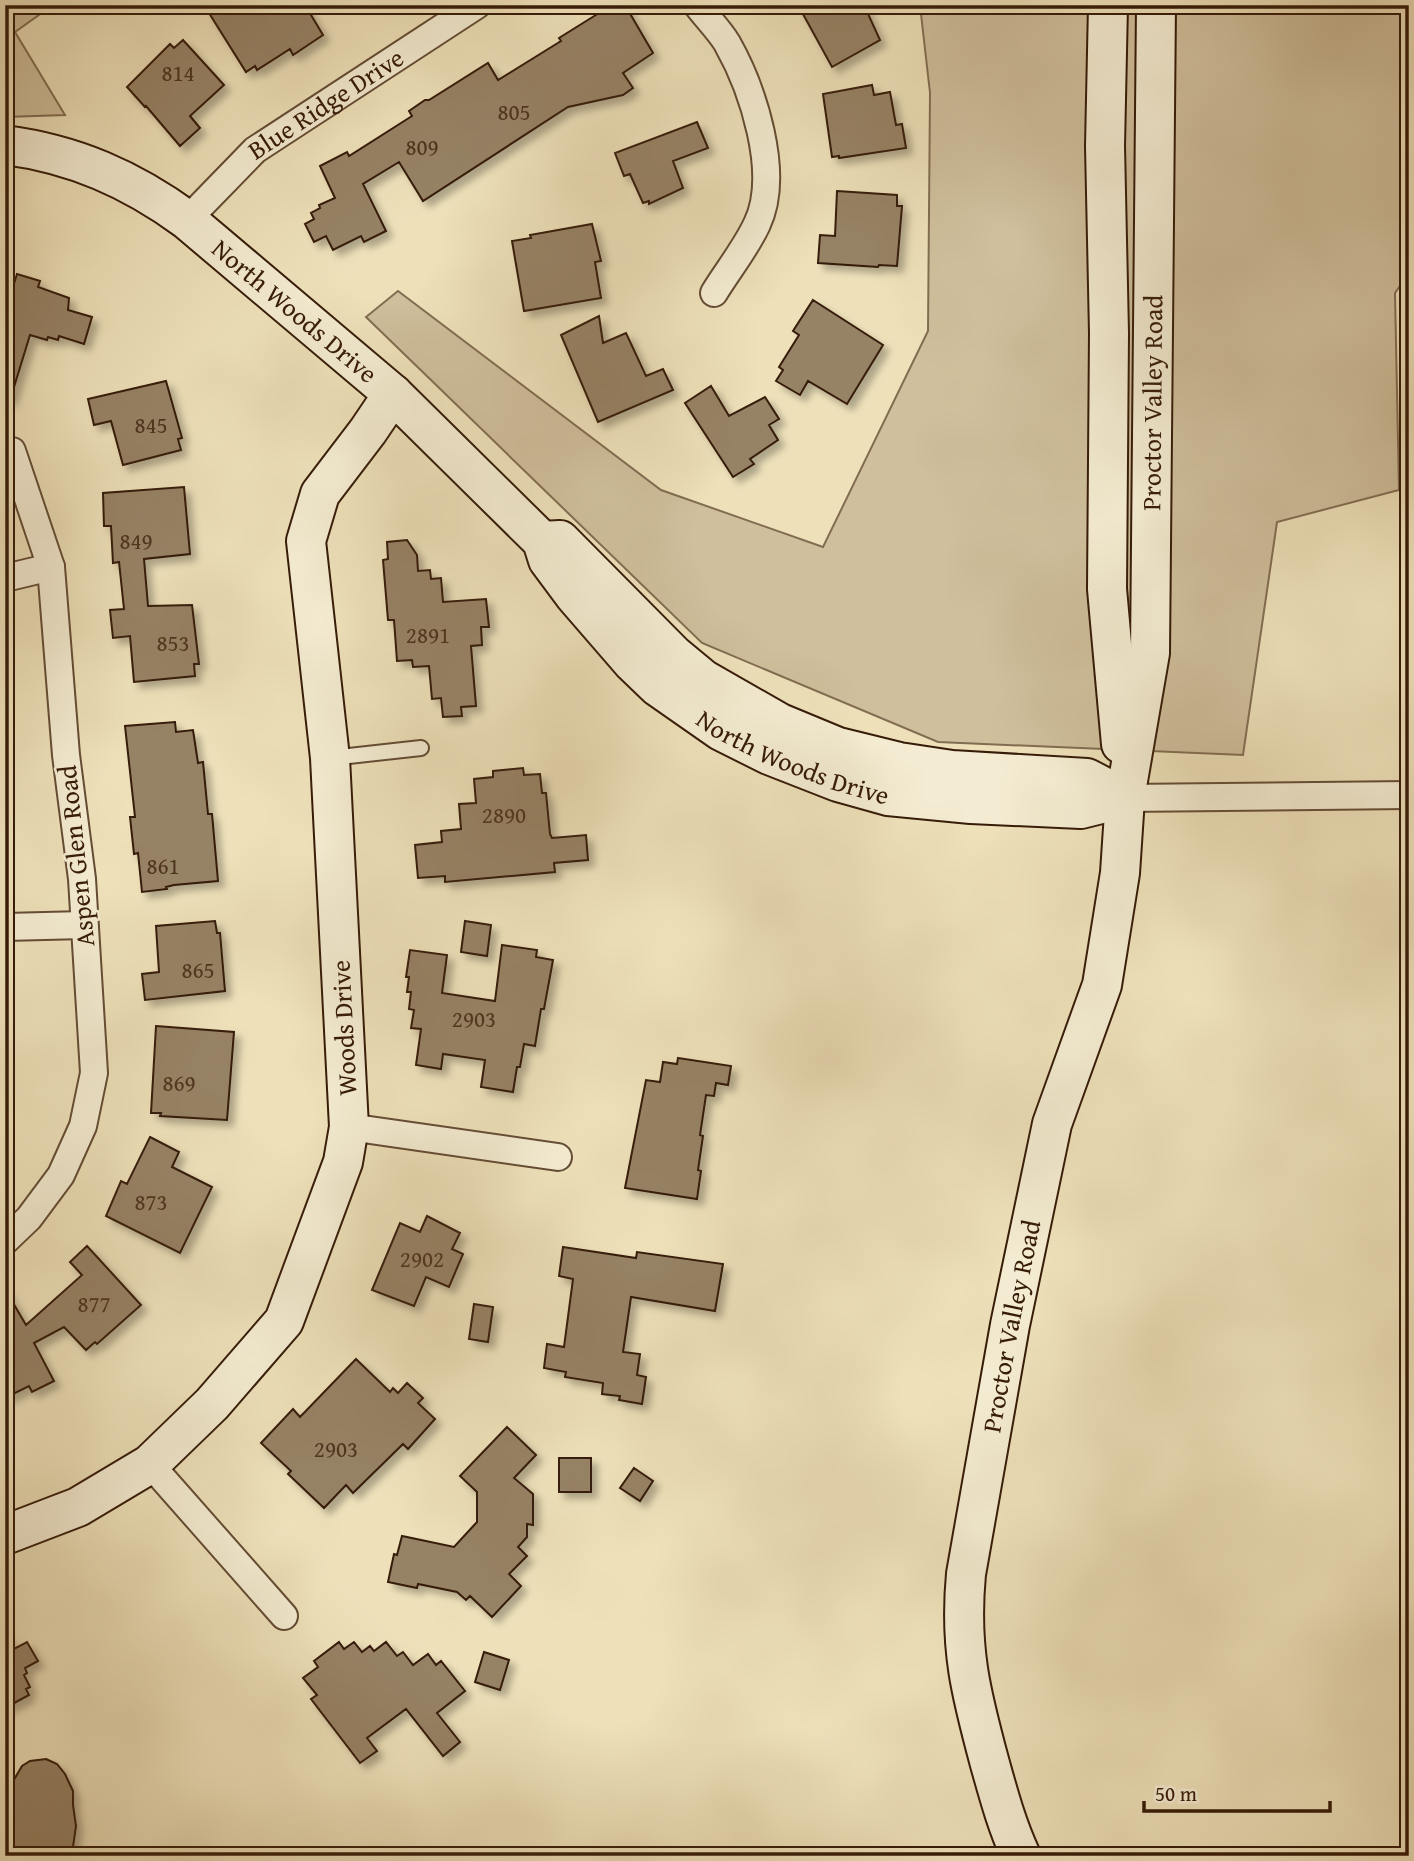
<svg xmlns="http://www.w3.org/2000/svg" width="1414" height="1861" font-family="'Gentium Book Plus',serif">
  <defs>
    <filter id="shadow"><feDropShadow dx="6" dy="6" stdDeviation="3.5" flood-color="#0004"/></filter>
  </defs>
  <rect width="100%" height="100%" fill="#eee1ba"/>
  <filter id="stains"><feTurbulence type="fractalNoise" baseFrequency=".00286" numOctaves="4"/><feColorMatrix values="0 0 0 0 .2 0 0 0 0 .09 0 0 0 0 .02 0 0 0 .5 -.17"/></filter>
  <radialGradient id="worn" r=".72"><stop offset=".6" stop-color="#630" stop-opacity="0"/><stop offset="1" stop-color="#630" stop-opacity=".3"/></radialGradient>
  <path fill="#cfbf9c" stroke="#826d52" stroke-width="2" d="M 5,5 L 53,5 L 15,32 L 65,115 L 5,117 Z
    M 920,5 L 1409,5 L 1409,273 L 1395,293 L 1399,490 L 1277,522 L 1243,755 L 938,742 L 702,643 L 366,317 L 398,291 L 661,490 L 823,547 L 928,331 L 930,93 Z"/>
  <path fill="#968265" stroke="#361b08" stroke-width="2" filter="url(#shadow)" d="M 222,5 L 305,5 L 323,35 L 293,55 L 290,49 L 257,70 L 255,66 L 246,72 L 209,13 Z
    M 594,5 L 625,5 L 653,53 L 623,73 L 633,88 L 623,95 L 568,107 L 423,201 L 399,162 L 363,184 L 386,231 L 364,242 L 361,236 L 333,250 L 326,236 L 314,242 L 305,224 L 314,219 L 311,213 L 320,208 L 319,205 L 335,198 L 320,166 L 347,152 L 349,156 L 412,116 L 409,111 L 425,100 L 429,100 L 488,63 L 498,80 L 561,41 L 559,38 L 599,13 Z
    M 798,5 L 864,5 L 880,40 L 832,67 Z
    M 183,40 L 224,85 L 190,116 L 200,128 L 180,146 L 146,106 L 145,107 L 127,87 L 170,44 L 174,48 Z
    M 872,85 L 874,95 L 890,92 L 896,125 L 902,124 L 906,148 L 839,158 L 839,156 L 832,157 L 823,94 Z
    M 697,122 L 708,148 L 673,161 L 683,188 L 649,204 L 649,201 L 643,203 L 630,174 L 624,176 L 615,153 Z
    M 837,191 L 897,195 L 897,206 L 902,206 L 897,266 L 879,265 L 878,267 L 818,263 L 820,235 L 835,236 Z
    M 592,224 L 601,261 L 595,262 L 601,298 L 524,311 L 512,241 L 531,238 L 530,235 Z
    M 17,274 L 40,281 L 38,287 L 69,298 L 68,310 L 92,317 L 84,344 L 59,336 L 58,340 L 48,337 L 47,340 L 30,335 L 10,400 L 5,399 L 5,312 Z
    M 813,300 L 883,345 L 847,404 L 808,381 L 800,395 L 776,381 L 783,370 L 779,367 L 799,335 L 793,331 Z
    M 599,316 L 603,343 L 626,333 L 646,376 L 663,369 L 673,390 L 598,422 L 561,335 Z
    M 166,381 L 182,438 L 178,439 L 181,450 L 123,465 L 111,421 L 94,425 L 88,399 Z
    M 711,386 L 729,416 L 765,397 L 779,419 L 769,425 L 778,440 L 750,459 L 754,464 L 733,477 L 685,403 Z
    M 184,487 L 190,554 L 144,559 L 148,606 L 192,605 L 199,664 L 194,664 L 195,676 L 134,682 L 130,636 L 113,638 L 110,610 L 124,609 L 119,562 L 113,563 L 111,526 L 104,526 L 103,493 Z
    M 407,540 L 417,555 L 418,571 L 430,570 L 431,579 L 441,578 L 443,602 L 486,599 L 489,627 L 481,627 L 482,645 L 471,646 L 476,706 L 461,707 L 462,716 L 443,717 L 441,698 L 432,699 L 429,666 L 413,667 L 412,660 L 397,661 L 394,620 L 388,620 L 383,560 L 388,559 L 387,542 Z
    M 175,722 L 176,732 L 193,730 L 198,763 L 203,762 L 208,814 L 212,814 L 218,881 L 174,885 L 166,887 L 167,889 L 142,892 L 138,853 L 134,854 L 130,817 L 135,817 L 125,726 Z
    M 523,768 L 524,775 L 540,774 L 542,793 L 546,793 L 550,834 L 552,838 L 586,835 L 588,860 L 554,863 L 555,872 L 445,882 L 445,876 L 418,878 L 415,845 L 442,842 L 441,831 L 461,829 L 459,804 L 476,803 L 474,779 L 493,777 L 493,771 Z
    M 215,921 L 217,933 L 220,933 L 225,991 L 145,1000 L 142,974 L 159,972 L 156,926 Z
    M 465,921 L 491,925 L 487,956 L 461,952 Z
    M 502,945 L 537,950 L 536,957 L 553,960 L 544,1009 L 541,1009 L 535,1046 L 524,1044 L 520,1067 L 517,1067 L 513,1092 L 481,1087 L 485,1060 L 443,1054 L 441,1069 L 416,1065 L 421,1029 L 411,1028 L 414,1010 L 409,1009 L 411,992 L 407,992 L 409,977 L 406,977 L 410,950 L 447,955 L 442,993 L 495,1001 Z
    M 156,1026 L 234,1032 L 227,1120 L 160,1116 L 161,1113 L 151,1113 Z
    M 678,1058 L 731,1066 L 728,1085 L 716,1083 L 714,1096 L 706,1095 L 700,1135 L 703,1136 L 698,1170 L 701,1171 L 697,1199 L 625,1188 L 646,1080 L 660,1082 L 663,1062 L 677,1064 Z
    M 150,1137 L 179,1152 L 172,1167 L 212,1187 L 180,1253 L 106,1216 L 121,1181 L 127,1184 Z
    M 427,1216 L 460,1233 L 452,1249 L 463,1254 L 449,1287 L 426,1277 L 414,1306 L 372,1290 L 400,1223 L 420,1232 Z
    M 87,1246 L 141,1305 L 97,1344 L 95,1342 L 86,1350 L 64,1327 L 34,1343 L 54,1381 L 32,1392 L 29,1386 L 5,1398 L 5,1289 L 26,1325 L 82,1275 L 70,1262 Z
    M 563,1247 L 636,1258 L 637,1252 L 723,1264 L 715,1311 L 631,1297 L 623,1352 L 640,1354 L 637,1375 L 646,1377 L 642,1404 L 619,1400 L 620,1396 L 602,1394 L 603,1383 L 565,1377 L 566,1372 L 544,1368 L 547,1344 L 564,1347 L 573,1279 L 559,1276 Z
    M 474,1304 L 493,1307 L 488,1342 L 469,1339 Z
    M 356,1359 L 390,1392 L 393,1388 L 398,1393 L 407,1383 L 423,1398 L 418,1403 L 435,1419 L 408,1449 L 403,1444 L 353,1493 L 346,1485 L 324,1508 L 288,1474 L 291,1471 L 261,1443 L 293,1409 L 300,1417 Z
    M 507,1427 L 536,1455 L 514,1478 L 533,1494 L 533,1525 L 527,1524 L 527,1537 L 518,1547 L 527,1556 L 509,1574 L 521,1586 L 492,1617 L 470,1596 L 466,1600 L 457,1592 L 418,1584 L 417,1588 L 388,1582 L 394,1554 L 397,1555 L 402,1536 L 454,1547 L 477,1522 L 477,1492 L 460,1476 Z
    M 559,1458 L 591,1458 L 591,1492 L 559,1492 Z
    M 634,1468 L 653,1481 L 640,1501 L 620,1488 Z
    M 5,1633 L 14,1649 L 27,1642 L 38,1661 L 25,1668 L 27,1673 L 24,1675 L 30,1687 L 26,1689 L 29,1695 L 5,1708 Z
    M 339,1642 L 344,1649 L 354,1642 L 362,1652 L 370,1646 L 374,1651 L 386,1642 L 397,1656 L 403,1652 L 413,1665 L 428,1654 L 436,1665 L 441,1661 L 465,1691 L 437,1713 L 460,1742 L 443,1756 L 406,1709 L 367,1738 L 377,1751 L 360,1763 L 311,1699 L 317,1695 L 303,1678 L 318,1667 L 314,1661 Z
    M 484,1652 L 509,1660 L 500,1690 L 475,1682 Z
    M 46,1759 L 57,1764 L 65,1774 L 73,1791 L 73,1805 L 76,1826 L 73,1847 L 69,1856 L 20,1856 L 14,1850 L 5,1853 L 5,1795 L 22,1766 L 30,1761 Z"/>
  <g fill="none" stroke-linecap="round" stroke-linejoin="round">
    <defs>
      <path id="lane" d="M 331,758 L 421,748"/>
      <g id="street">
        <path d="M 697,5 C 706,17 719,30 727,43 C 753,89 781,174 757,224 C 746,248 728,270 714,293"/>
        <path id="s1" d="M 187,220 L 255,150 L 477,5"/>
        <path d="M 5,578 L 51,567"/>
        <path d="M 1125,798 L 1409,795"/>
        <path d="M 5,927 L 84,925"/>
        <path d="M 349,1127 L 558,1157"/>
        <path d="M 5,1241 L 29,1218 L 61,1175 L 83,1126 L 94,1073 L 82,879 L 66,755 L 51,567 L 12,451"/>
        <path d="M 150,1464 L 284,1616"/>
      </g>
      <g id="secondary">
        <path d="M 1108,5 L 1105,146 L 1109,333 L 1107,589 L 1121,744"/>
        <path id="s2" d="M 5,145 C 74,154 131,179 187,220 L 393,394 L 542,541 L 548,560 L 574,595 L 632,662 L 658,687 L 721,731 L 769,755 L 838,782 L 888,796 L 971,804 L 1081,809 L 1125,798"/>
        <path d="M 542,541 L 560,540 L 674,655 L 703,679 L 780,723 L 838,747 L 899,762 L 952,770 L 1087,778 L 1125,798"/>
        <path d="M 5,1535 L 78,1507 L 150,1464 L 212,1404 L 284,1321 L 343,1162 L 349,1127 L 330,758 L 306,541 L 320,494 L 368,431 L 393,394"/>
        <path id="s3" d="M 1021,1856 C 1007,1826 999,1796 990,1764 C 971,1694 959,1648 966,1574 L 1010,1325 L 1052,1124 L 1102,985 L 1120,873 L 1125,798 L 1150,653 L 1156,5"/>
      </g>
    </defs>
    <use href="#lane" stroke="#644c34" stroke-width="18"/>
    <use href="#street" stroke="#644c34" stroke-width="30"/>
    <use href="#secondary" stroke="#361b08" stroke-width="42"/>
    <use href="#lane" stroke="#f4ecd2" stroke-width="14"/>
    <use href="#street" stroke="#f4ecd2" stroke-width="26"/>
    <use href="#secondary" stroke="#f4ecd2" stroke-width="38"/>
  </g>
  <g text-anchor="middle" stroke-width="5" stroke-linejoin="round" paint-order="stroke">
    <g font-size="23" fill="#4e351f">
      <text x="178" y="81">814</text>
      <text x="514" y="120">805</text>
      <text x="422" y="155">809</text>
      <text x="151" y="433">845</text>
      <text x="136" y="549">849</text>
      <text x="428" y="643">2891</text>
      <text x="173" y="651">853</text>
      <text x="504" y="823">2890</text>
      <text x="163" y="874">861</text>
      <text x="198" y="978">865</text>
      <text x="474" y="1027">2903</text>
      <text x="179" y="1091">869</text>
      <text x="151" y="1210">873</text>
      <text x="422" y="1267">2902</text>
      <text x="94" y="1312">877</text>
      <text x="336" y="1457">2903</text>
    </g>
    <g font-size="26" fill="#361b08" stroke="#f4ecd2">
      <text dy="9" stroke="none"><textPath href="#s1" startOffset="182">Blue Ridge Drive</textPath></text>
      <text dy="9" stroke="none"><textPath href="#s2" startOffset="340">North Woods Drive</textPath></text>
      <text dy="9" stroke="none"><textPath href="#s3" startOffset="1482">Proctor Valley Road</textPath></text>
      <text dy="9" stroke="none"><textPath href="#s2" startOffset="1020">North Woods Drive</textPath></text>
      <text transform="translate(76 856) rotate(-96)" y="9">Aspen Glen Road</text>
      <text transform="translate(344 1028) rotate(-93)" y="9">Woods Drive</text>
      <text dy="9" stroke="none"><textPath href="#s3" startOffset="542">Proctor Valley Road</textPath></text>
    </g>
  </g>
  <rect width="1414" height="1861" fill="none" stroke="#eee1ba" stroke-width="28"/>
  <rect x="7" y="7" width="1400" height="1847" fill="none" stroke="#361b08" stroke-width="3.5"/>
  <rect x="14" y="14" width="1386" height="1833" fill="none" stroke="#361b08" stroke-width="2"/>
  <path d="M1144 1801v10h186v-10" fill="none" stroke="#361b08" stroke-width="3.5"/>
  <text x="1155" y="1801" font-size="21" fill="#361b08" stroke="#f4ecd2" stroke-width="5" paint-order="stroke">50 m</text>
  <rect width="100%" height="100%" filter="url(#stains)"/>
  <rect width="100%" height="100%" fill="url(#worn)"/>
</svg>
